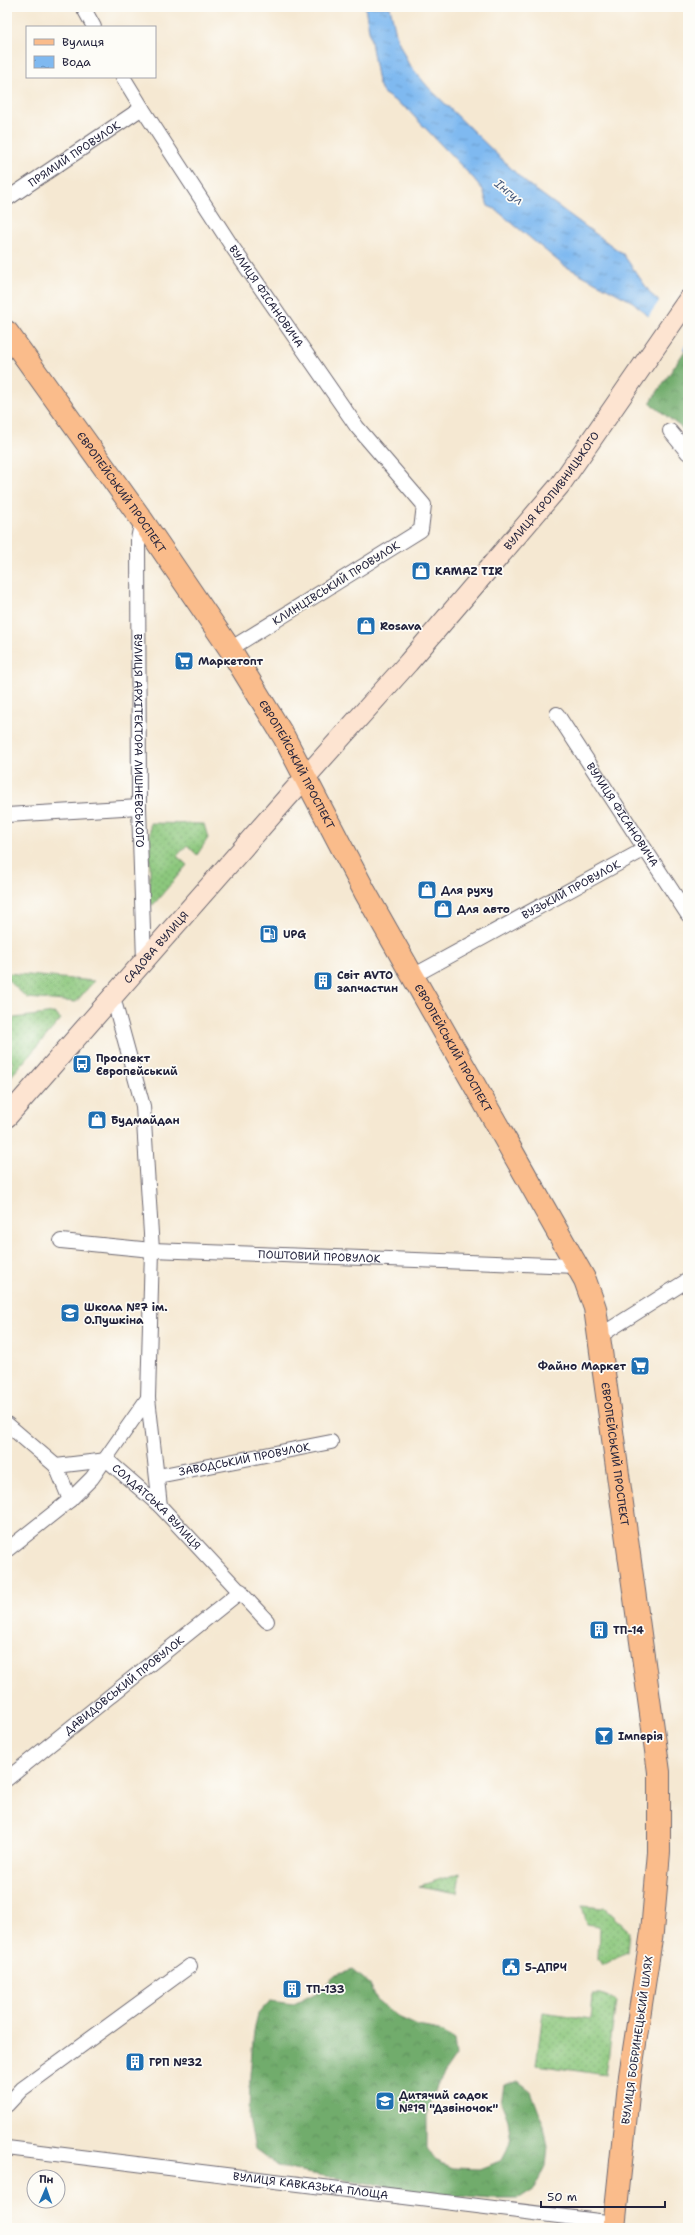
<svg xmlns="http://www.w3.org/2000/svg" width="695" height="2235" font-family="'Shantell Sans',sans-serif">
  <defs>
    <pattern id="grass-dots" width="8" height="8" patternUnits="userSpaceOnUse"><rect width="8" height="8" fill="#8cc77d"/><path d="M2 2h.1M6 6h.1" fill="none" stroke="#72a168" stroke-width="1.8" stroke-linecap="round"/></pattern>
    <pattern id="forest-crowns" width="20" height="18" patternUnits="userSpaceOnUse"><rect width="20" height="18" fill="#71ac6c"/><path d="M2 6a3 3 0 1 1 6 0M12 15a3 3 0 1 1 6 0" fill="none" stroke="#5c8c5a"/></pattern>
    <pattern id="water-ripples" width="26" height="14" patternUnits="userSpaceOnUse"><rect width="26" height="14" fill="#7fb9f0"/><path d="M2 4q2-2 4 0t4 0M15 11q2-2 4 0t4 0" fill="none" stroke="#6896c4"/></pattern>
  </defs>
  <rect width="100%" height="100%" fill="#fdfcf7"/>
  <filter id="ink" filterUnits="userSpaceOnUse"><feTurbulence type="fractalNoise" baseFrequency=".025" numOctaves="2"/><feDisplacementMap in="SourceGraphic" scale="8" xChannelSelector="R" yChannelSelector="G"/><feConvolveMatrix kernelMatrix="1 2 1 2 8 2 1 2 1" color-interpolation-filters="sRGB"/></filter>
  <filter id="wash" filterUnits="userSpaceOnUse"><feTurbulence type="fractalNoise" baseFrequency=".012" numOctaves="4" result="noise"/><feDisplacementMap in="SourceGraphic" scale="16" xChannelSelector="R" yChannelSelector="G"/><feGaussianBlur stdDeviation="0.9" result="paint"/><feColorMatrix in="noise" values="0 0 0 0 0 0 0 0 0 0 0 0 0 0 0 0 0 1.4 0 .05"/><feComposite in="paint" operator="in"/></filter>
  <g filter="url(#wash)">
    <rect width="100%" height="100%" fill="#f5e8d2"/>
    <path fill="url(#grass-dots)" stroke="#57745c" d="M 150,823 L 204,824 L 208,838 L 197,855 L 187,845 L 177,856 L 187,865 L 153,905 L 151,904 L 150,901 Z
      M 7,973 L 94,981 L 76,1002 L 27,998 L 7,979 Z
      M 54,1013 L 61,1019 L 7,1081 L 7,1067 L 13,1064 L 7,1052 L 7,1026 L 14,1018 Z
      M 460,1873 L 457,1893 L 419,1886 Z
      M 582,1906 L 604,1908 L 629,1931 L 627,1952 L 602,1965 L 598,1959 L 599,1926 L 587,1924 Z
      M 593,1995 L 601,1995 L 616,2001 L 606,2075 L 536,2065 L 543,2012 L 591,2019 Z"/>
    <path fill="url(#forest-crowns)" stroke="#4a6754" d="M 688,346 L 688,433 L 650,403 Z
      M 353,1970 L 370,1984 L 378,2002 L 396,2016 L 418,2026 L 439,2030 L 454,2040 L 456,2056 L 436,2085 L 427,2116 L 427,2148 L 435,2160 L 453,2168 L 480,2169 L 501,2161 L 511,2142 L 508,2120 L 501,2102 L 504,2085 L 518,2081 L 531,2091 L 544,2126 L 548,2147 L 546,2166 L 535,2188 L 518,2199 L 490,2199 L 435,2194 L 306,2173 L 278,2166 L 255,2149 L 249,2118 L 250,2074 L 254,2030 L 258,2014 L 270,2001 L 294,2004 L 316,1993 L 336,1975 Z"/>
    <path fill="url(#water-ripples)" stroke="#506e96" d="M 365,7 L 390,7 L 397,38 L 408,63 L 428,87 L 525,182 L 623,254 L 651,294 L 688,329 L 688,353 L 633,302 L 563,265 L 495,209 L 488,206 L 483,190 L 474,179 L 407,109 L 383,93 L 378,82 Z"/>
    <path fill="#f5e8d2" d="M 660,300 L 688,326 L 688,341 L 682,350 L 647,318 Z"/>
  </g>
  <g filter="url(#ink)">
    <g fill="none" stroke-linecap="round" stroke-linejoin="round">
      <defs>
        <g id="minor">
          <path d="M 83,7 L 94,27"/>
          <path id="s1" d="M 123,77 L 142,108 L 233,248 L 357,427 L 424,505 L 421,530 L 230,649"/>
          <path id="s2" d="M 7,199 L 142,108"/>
          <path d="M 670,431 L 688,453"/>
          <path id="s3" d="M 142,520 L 138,539 L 139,807 L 144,961"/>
          <path id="s4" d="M 557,714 L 688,915"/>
          <path d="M 7,815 L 139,807"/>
          <path id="s5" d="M 413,976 L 645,849"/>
          <path id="s6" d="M 61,1241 L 152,1250 L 577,1266"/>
          <path d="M 601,1335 L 688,1280"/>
          <path d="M 148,1398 L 160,1506"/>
          <path id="s7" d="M 7,1424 L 56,1466 L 107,1460 L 160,1506 L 267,1621"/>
          <path d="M 56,1466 L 70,1500"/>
          <path id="s8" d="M 158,1476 L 331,1442"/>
          <path d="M 7,1550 L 70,1500 L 92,1478 L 148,1398 L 152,1250 L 143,1106 L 113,997"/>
          <path id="s9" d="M 7,1779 L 241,1591"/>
          <path d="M 7,2105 L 22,2089 L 190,1966"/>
          <path id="s10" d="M 7,2148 L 615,2223"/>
        </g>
        <g id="secondary">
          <path id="s11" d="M 7,1117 L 286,799 L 408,663 L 560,485 L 688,300"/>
        </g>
        <g id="primary">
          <path id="s12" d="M 7,332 L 142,520 L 230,649 L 284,737 L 365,892 L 577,1266 L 585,1280 L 595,1308 L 659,1772 L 659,1852 L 652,1932 L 630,2076 L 614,2228"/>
        </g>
      </defs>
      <use href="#minor" stroke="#6c6770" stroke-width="16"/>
      <use href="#secondary" stroke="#6c6770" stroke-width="22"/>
      <use href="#primary" stroke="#6c6770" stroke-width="24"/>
      <use href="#minor" stroke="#fff" stroke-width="14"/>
      <use href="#secondary" stroke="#fde4d1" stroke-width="20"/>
      <use href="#primary" stroke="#fabc8b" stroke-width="22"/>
    </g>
  </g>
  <defs>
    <symbol id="shop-square" viewBox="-11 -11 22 22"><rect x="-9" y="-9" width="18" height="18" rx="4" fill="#1f6fb2" stroke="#fdfcf7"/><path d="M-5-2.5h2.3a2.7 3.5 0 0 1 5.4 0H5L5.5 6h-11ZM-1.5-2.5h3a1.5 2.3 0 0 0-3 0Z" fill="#fff"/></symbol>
    <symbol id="supermarket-square" viewBox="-11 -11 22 22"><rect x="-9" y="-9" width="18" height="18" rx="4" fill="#1f6fb2" stroke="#fdfcf7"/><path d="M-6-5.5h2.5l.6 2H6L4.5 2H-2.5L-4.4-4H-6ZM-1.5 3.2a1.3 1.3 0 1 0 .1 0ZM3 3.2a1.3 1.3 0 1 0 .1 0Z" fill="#fff"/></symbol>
    <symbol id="fuel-square" viewBox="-11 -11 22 22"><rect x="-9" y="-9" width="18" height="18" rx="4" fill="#1f6fb2" stroke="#fdfcf7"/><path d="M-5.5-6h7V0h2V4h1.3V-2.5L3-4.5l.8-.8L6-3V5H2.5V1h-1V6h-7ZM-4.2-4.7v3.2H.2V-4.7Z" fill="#fff"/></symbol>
    <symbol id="building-square" viewBox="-11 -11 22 22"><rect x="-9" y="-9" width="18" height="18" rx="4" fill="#1f6fb2" stroke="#fdfcf7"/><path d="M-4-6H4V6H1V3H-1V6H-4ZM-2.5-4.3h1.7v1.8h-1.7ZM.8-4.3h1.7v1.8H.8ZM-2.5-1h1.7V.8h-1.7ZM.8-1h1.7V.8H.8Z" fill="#fff"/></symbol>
    <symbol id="bus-square" viewBox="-11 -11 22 22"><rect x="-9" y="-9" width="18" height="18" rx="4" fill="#1f6fb2" stroke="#fdfcf7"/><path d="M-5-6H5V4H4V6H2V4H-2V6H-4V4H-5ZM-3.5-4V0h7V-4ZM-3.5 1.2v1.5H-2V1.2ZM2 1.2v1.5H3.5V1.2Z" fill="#fff"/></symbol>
    <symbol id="school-square" viewBox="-11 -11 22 22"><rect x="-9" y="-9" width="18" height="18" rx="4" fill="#1f6fb2" stroke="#fdfcf7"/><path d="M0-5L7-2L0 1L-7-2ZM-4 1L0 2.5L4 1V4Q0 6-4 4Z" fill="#fff"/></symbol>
    <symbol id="bar-square" viewBox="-11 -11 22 22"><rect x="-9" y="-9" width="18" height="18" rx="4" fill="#1f6fb2" stroke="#fdfcf7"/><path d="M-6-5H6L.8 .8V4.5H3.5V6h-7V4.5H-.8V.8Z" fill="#fff"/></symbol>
    <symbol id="civic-square" viewBox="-11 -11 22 22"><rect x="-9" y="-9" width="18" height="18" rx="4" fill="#1f6fb2" stroke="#fdfcf7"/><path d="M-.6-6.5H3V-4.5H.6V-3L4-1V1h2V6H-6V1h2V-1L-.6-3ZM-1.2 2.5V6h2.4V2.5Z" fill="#fff"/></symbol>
  </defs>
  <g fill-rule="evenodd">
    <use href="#shop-square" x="410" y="560" width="22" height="22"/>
    <use href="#shop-square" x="355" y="615" width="22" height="22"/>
    <use href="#supermarket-square" x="173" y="650" width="22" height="22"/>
    <use href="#shop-square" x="416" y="879" width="22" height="22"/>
    <use href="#shop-square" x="432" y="898" width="22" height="22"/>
    <use href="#fuel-square" x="258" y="923" width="22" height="22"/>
    <use href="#building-square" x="312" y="970" width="22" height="22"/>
    <use href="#bus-square" x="71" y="1053" width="22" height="22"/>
    <use href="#shop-square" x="86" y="1109" width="22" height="22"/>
    <use href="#school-square" x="59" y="1302" width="22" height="22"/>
    <use href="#supermarket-square" x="629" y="1355" width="22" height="22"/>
    <use href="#building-square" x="588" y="1619" width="22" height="22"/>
    <use href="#bar-square" x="593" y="1725" width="22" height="22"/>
    <use href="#civic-square" x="500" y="1956" width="22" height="22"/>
    <use href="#building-square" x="281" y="1978" width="22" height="22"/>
    <use href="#building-square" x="124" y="2051" width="22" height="22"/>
    <use href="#school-square" x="374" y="2090" width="22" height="22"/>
  </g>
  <g text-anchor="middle" stroke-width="3.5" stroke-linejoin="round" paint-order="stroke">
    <g font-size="11" fill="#22223b" stroke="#fdfcf7">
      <text dy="4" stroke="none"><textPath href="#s2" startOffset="81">ПРЯМИЙ ПРОВУЛОК</textPath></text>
      <text dy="4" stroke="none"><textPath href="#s1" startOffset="262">ВУЛИЦЯ ФІСАНОВИЧА</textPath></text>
      <text dy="4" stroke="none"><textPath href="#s11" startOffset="830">ВУЛИЦЯ КРОПИВНИЦЬКОГО</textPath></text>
      <text dy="4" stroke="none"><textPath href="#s12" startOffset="197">ЄВРОПЕЙСЬКИЙ ПРОСПЕКТ</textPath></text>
      <text transform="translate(336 583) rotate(-32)" y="4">КЛИНЦІВСЬКИЙ ПРОВУЛОК</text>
      <text dy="4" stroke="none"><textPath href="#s3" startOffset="221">ВУЛИЦЯ АРХІТЕКТОРА ЛИШНЕВСЬКОГО</textPath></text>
      <text dy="4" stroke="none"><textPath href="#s12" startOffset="521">ЄВРОПЕЙСЬКИЙ ПРОСПЕКТ</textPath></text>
      <text dy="4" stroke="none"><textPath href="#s4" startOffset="120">ВУЛИЦЯ ФІСАНОВИЧА</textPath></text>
      <text dy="4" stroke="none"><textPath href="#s5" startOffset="180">ВУЗЬКИЙ ПРОВУЛОК</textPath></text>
      <text dy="4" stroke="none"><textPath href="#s11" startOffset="226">САДОВА ВУЛИЦЯ</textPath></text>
      <text dy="4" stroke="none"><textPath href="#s12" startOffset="845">ЄВРОПЕЙСЬКИЙ ПРОСПЕКТ</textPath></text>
      <text dy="4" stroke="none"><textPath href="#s6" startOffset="259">ПОШТОВИЙ ПРОВУЛОК</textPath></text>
      <text dy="4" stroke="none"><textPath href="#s12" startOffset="1289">ЄВРОПЕЙСЬКИЙ ПРОСПЕКТ</textPath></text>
      <text dy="4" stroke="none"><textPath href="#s8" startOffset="88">ЗАВОДСЬКИЙ ПРОВУЛОК</textPath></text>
      <text dy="4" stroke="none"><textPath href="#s7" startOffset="184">СОЛДАТСЬКА ВУЛИЦЯ</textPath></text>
      <text dy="4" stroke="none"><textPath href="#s9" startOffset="150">ДАВИДОВСЬКИЙ ПРОВУЛОК</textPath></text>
      <text transform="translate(637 2040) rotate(-82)" y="4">ВУЛИЦЯ БОБРИНЕЦЬКИЙ ШЛЯХ</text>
      <text dy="4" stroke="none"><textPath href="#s10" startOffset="306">ВУЛИЦЯ КАВКАЗЬКА ПЛОЩА</textPath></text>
    </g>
    <g font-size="11" font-weight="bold" fill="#22223b" stroke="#fdfcf7" text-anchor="start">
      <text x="435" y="575">KAMAZ TIR</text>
      <text x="380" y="630">Rosava</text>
      <text x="198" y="665">Маркетопт</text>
      <text x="441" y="894">Для руху</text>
      <text x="457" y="913">Для авто</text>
      <text x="283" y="938">UPG</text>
      <text x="337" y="979">Світ AVTO<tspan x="337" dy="13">запчастин</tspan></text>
      <text x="96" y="1062">Проспект<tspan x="96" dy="13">Європейський</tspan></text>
      <text x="111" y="1124">Будмайдан</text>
      <text x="84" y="1311">Школа №7 ім.<tspan x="84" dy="13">О.Пушкіна</tspan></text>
      <text x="626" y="1370" text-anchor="end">Файно Маркет</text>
      <text x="613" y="1634">ТП-14</text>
      <text x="618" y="1740">Імперія</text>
      <text x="525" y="1971">5-ДПРЧ</text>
      <text x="306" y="1993">ТП-133</text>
      <text x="149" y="2066">ГРП №32</text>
      <text x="399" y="2099">Дитячий садок<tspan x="399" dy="13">№19 "Дзвіночок"</tspan></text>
    </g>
    <g font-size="12" font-style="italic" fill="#43577a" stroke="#fdfcf7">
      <text transform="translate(509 192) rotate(39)" y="4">Інгул</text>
    </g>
  </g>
  <rect width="695" height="2235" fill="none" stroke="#fdfcf7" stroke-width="24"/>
  <rect x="26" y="26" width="130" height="52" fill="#fdfcf7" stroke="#a5a5ac"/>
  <rect x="34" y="39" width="20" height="6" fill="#fabc8b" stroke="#a5a5ac"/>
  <text x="62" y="46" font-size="12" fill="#22223b">Вулиця</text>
  <rect x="34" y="56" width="20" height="12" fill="url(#water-ripples)" stroke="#a5a5ac"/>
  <text x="62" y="66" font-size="12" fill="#22223b">Вода</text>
  <g transform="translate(46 2189) rotate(2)"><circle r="19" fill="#fdfcf7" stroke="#a5a5ac"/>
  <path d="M0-3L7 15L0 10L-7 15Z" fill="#1f6fb2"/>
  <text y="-6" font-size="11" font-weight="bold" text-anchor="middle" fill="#22223b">Пн</text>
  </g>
  <path d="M541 2201v6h124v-6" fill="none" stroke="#22223b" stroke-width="2"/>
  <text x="547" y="2201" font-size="12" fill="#22223b" stroke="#fdfcf7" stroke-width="3" paint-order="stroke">50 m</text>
</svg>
